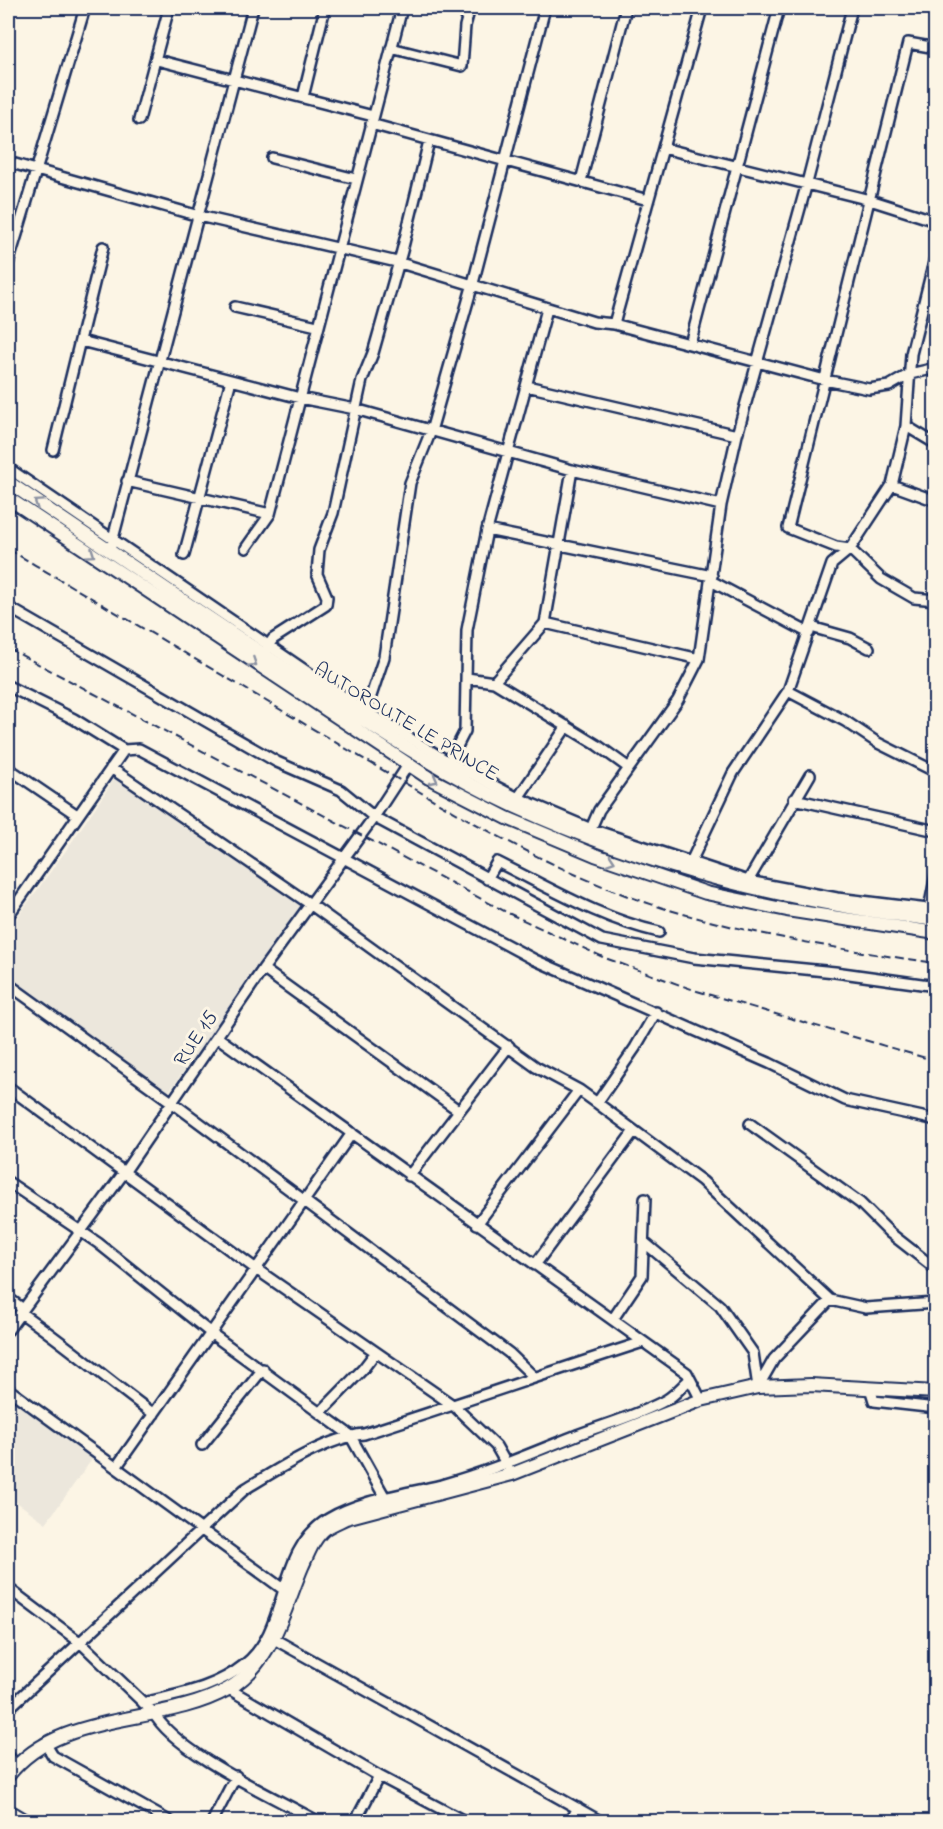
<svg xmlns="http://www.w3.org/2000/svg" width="943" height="1829" font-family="'Indie Flower',sans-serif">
  <rect width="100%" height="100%" fill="#fcf5e5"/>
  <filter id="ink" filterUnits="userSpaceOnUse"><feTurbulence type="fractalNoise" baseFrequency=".0167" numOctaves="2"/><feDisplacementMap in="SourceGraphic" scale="12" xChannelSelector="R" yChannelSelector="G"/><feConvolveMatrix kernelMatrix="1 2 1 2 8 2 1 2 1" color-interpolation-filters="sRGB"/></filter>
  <g filter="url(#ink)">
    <path fill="#ece7dc" d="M 117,775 L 302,904 L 168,1093 L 8,977 L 8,930 L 67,849 Z
      M 8,1396 L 93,1458 L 46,1523 L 8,1496 Z"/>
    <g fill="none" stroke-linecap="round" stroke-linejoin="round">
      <defs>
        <path id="minor" d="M 391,48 L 462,66 L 465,26 L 470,8
          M 936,48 L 908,43 L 788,528 L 836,547 L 850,549 L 881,579 L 914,598 L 936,600
          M 157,60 L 373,116
          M 303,97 L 325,8
          M 139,120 L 169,8
          M 371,124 L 648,200
          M 663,148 L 870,200 L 936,221
          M 272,158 L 356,179
          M 8,162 L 199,216 L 397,262 L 594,322 L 614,324 L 825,380 L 869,389 L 889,386 L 910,374 L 936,368
          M 581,181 L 626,8
          M 8,264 L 85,8
          M 235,307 L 317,326
          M 614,324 L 702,8
          M 81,341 L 300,398 L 355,409 L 572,470 L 721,505
          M 690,344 L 779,8
          M 527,386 L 737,435
          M 906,426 L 936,444
          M 53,450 L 103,247
          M 8,468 L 359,707 L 449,762 L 518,798 L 591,829 L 748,881 L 837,898 L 936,910
          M 127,481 L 270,514
          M 892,485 L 936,501
          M 487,530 L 712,576
          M 111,546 L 253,8
          M 246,548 L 270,514 L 402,8
          M 184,555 L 231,380
          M 711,581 L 809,633
          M 8,607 L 277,762 L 341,790 L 374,817 L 602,940 L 694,958 L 835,972 L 936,986
          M 545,623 L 699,659
          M 811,627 L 850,638 L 869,648
          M 265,650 L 273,639 L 326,605 L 327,597 L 317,574 L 319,550 L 333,513 L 362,380 L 373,353 L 402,251 L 429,141
          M 467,678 L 494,682 L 597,745 L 629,768
          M 494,682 L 545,623 L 572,470
          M 8,686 L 74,719 L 124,750 L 139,749 L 535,960 L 769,1063 L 845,1100 L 936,1120
          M 788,691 L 845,721 L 878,743 L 936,772
          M 358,710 L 370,699 L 384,657 L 410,483 L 431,431 L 472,287 L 545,8
          M 447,766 L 465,731 L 467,630 L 487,530 L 547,309
          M 8,768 L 77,815
          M 111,768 L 310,904 L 536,1067 L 579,1090 L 597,1103 L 702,1181 L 830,1300
          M 518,798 L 567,726
          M 794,799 L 936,831
          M 589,833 L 599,810 L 678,700 L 699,659 L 721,505 L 737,435 L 807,183 L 852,8
          M 689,866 L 733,773 L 788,691 L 832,564 L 850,549 L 892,485 L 906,426 L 911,354 L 936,254
          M 487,879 L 497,862 C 550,888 601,919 659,932
          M 748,881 L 810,775
          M 928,914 L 936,875
          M 8,916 L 124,750
          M 263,969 L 458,1110
          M 8,984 L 173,1103 L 509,1353 L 534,1377
          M 217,1037 L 687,1373 L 701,1400
          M 8,1087 L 256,1269 L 454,1406 L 496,1446 L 508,1467
          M 597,1103 L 635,1048 L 656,1012
          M 750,1124 L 860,1203 L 890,1233 L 936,1269
          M 409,1176 L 509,1046
          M 8,1182 L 98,1243 L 212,1334 L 350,1435 L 388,1503
          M 477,1224 L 579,1090
          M 645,1243 L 720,1306 L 753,1353 L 758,1387
          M 535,1265 L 634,1131
          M 8,1298 L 23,1309
          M 21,1313 C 67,1345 109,1381 154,1414
          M 613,1319 L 642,1276 L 645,1199
          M 8,1330 L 123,1174 L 263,969 L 374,817 L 408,765
          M 758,1387 L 774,1359 L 830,1300 L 866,1308 L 936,1303
          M 870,1388 L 874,1401 L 936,1408
          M 8,1389 L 287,1592
          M 321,1412 L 363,1369 L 376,1352
          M 202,1445 L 263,1369
          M 117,1466 L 352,1133
          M 8,1588 L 81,1643 L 153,1712 C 176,1754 275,1797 319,1822
          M 274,1639 L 602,1822
          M 229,1689 L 379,1776 L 466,1822
          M 143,1703 C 179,1694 214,1689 244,1665 C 291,1629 275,1551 328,1519 C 360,1500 405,1494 441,1485 C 488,1472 532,1453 577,1435 C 606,1424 639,1415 666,1400 C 675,1395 682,1386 690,1379
          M 8,1709 L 245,1489 C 278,1469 326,1438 364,1434 C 458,1404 550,1372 643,1342
          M 45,1743 L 53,1756 L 171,1822
          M 8,1755 L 16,1766
          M 8,1809 L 30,1822
          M 212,1822 L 236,1776
          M 355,1822 L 379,1776
          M 570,1822 L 578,1808"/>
        <path id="major" d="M 8,482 C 104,547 201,613 298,677 C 368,723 437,771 514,806 C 652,869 785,901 936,920
          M 8,498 L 429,778 L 507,818 L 595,855 L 706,893 L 787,910 L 936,933
          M 8,1776 C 59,1709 161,1727 228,1689 C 272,1664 284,1610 302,1567 C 308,1554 314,1537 326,1528 C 332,1524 340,1521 346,1518 L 512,1474 L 701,1400 L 758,1387 L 811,1385 L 936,1392"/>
      </defs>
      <use href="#minor" stroke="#1b2f5e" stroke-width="14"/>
      <use href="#major" stroke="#1b2f5e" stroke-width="16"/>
      <use href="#minor" stroke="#fcf5e5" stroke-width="9"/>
      <use href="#major" stroke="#fcf5e5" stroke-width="12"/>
      <path stroke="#1b2f5e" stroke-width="2" stroke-dasharray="9 4.5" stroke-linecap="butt" d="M 8,549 C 122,616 236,683 350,751 C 450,809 551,873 663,908 C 752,935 843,950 936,963
        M 8,648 L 508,913 L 605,958 L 697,991 L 936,1061
        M 574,1815 L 585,1822"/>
    </g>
    <defs><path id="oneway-chevron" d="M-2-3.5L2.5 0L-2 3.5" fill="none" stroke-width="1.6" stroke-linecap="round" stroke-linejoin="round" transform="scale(1.5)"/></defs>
    <g stroke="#8c92a2">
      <use href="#oneway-chevron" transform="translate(38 503) rotate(-146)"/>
      <use href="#oneway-chevron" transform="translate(91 554) rotate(34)"/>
      <use href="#oneway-chevron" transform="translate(253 663) rotate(33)"/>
      <use href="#oneway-chevron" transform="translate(434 780) rotate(28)"/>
      <use href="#oneway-chevron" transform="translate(611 861) rotate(19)"/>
    </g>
  </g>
  <g text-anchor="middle" stroke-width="6" stroke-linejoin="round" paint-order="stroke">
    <g font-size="21" fill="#1b2f5e" stroke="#fcf5e5">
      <text transform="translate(407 721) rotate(31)" y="7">AUTOROUTE LE PRINCE</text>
      <text transform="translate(195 1038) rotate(-56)" y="7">RUE 15</text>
    </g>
  </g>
  <rect width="943" height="1829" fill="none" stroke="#fcf5e5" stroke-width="30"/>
  <rect x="15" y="15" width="913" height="1799" fill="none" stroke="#1b2f5e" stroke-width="2" filter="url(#ink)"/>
</svg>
